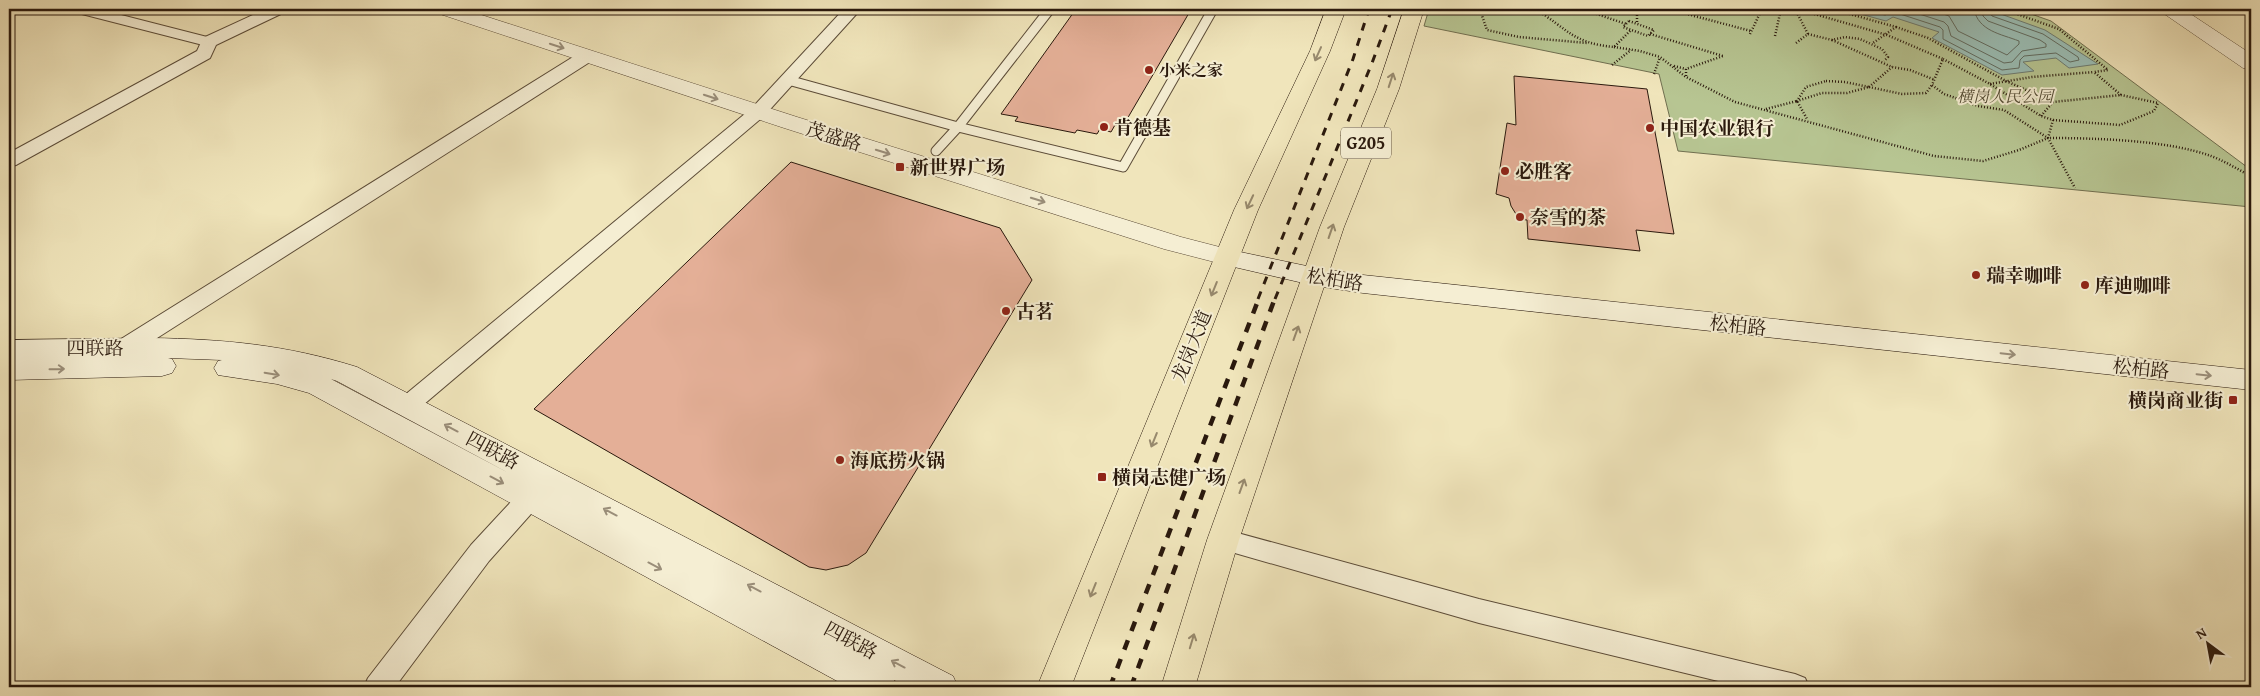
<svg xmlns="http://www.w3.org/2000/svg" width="2260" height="696" font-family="'Gentium Book Plus','Noto Serif SC',serif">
  <rect width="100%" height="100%" fill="#f0e5bb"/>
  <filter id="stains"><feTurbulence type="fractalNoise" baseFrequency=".004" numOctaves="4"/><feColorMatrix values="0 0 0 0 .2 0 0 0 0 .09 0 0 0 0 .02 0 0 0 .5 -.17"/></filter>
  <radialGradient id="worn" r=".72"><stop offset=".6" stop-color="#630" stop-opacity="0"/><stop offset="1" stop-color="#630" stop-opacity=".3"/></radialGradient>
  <path fill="#b7c592" stroke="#706f50" d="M 1429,9 L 2017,9 L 2051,21 L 2251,170 L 2251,207 L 1678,151 L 1659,74 L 1424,26 Z"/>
  <path fill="#9bbeb5" stroke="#6e7c72" d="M 1842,9 L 1987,9 L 2045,30 L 2098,64 L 2069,68 L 2056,58 L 2023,62 L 2034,71 L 2002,75 L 1932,38 L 1939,32 L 1893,17 L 1886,21 Z"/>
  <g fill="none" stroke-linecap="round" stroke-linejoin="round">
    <path stroke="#626c61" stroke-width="1" d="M 1861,9 L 1885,15 L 1894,12 L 1940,27 L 1943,30 L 1943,39 L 2002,70 L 2019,68 L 2020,60 L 2024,56 L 2056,53 L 2070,62 L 2079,60 L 2078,57 L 2043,34 L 1992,16 L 1988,9
      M 1904,9 L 1944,22 L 1948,26 L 1951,36 L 2004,63 L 2012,62 L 2022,51 L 2046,47 L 2046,44 L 2040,40 L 1988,21 L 1983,16 L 1982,9
      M 1929,9 L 1949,16 L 1958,31 L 2007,55 L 2019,44 L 2019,41 C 2001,34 1978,31 1974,9"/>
  </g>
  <path fill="#e4af97" stroke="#2a190d" d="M 1076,9 L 1182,9 L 1180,12 L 1189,13 L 1123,126 L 1115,125 L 1111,132 L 1100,129 L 1097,134 L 1077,130 L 1075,133 L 1015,121 L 1018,117 L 1001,114 Z
    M 1514,76 L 1647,89 L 1674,234 L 1636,230 L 1640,251 L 1528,239 L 1527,220 L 1519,219 L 1511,206 L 1509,198 L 1496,194 L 1507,123 L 1516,125 Z
    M 791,162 L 1000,228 L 1032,280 L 866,553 L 848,565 L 826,570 L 809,567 L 534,409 Z"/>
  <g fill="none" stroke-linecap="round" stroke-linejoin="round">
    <defs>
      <path id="service" d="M 80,9 L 209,42
        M 788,80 L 958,127 L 1123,167 L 1213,9
        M 936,151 L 958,127 L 1050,9"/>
      <path id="minor" d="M 266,9 L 287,9 L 285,12 L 216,45 L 210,58 L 16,165 L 9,167 L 9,153 L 197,51 L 203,38 Z
        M 844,9 L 861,9 L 764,116 L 416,411 L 408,414 L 400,411 L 396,405 L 400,399 L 752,108 Z
        M 587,51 L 593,52 L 596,56 L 593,60 L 121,361 L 113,363 L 105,361 L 102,355 L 105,349 L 581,52 Z
        M 530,488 L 539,491 L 543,498 L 539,505 L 489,561 L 395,687 L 364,687 L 368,678 L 471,545 L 521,491 Z
        M 1223,529 L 1479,599 L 1795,674 L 1805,678 L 1809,687 L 1743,687 L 1479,623 L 1214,547 L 1210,540 L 1214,533 Z"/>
      <path id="tertiary" d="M 434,9 L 463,9 L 797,117 L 1181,237 L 1235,251 L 1239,257 L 1235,263 L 1226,265 L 1164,249 L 781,127 L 437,13 Z
        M 2160,9 L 2183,9 L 2251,54 L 2251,69 L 2243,68 L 2163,13 Z"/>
      <path id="secondary" d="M 1226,249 L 1316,268 L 1363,275 L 2251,370 L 2251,390 L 1363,293 L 1316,286 L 1217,263 L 1213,257 L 1217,251 Z
        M 151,338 C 224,339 287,345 357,367 L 953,676 L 958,687 L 908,687 L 894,680 L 897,687 L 848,687 L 309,393 L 277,384 L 218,375 L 214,368 L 218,361 L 222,360 L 168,358 L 172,359 L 176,366 L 172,373 L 162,376 L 9,380 L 9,360 L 88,358 L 9,360 L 9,340 ZM 331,379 L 337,381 L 518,478 Z"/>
      <path id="trunk" d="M 1326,9 L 1346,9 L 1330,51 L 1258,210 L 1071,687 L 1037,687 L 1234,210 L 1310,51 Z
        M 1404,9 L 1424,9 L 1399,89 L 1344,227 L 1239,540 L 1195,687 L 1161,687 L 1207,540 L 1320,227 L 1377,89 Z"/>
    </defs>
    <use href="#service" stroke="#5c4c38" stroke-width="11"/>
    <use href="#minor" stroke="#5c4c38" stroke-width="2"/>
    <use href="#tertiary" stroke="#5c4c38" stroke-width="1"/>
    <use href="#secondary" stroke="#2a190d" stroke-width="1"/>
    <use href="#trunk" stroke="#2a190d" stroke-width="1"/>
    <path stroke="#2a190d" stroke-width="2.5" stroke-dasharray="1 2" stroke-linecap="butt" d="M 1482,9 L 1480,10 L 1487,30 L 1519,37 L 1587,43
      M 1535,9 C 1568,29 1572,43 1614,47 L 1631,30
      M 1582,9 L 1626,24
      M 1637,9 L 1637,24
      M 1668,9 L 1751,31
      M 1795,9 L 1808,34
      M 1797,9 L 1887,35 L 1943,59 L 1932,85 L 1944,94 L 1978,106 L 2004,110 L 2048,138 L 2075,188
      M 1832,9 L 1896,27 L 1873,43
      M 1629,21 L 1654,30 L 1648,36 L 1623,27 Z
      M 1896,27 L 1928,38 L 2006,81 L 2053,102 L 2121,95 L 2094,72 L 2108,70 L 2059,29 L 2003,9
      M 1650,34 L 1723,56
      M 1750,34 L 1762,9
      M 1775,36 L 1781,9
      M 1832,40 L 1892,67 L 1910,70 L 1935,80
      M 1796,43 L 1808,34 L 1832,40 L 1845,37 L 1860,39 L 1882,49 L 1888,57 L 1884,61
      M 1614,47 L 1640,51 L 1660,57 L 1686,77 L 1735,102 L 1934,156 L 1983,161 L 2019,150 L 2048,138
      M 1943,59 L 1990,84 L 2041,116 L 2053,120 L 2048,138 C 2095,138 2167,140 2211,156 C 2222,160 2234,167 2245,173 L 2251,173
      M 1612,65 L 1631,50
      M 1674,66 L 1686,69
      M 1654,74 L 1660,57
      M 1686,76 L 1686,69 L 1723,56
      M 1826,81 L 1845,82 L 1869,87 L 1847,93 L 1822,93 L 1797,101 L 1806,87 Z
      M 1990,84 L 2032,77 L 2094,72
      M 1869,87 L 1902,94 L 1926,93 L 1932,85
      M 1869,87 L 1892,67
      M 1766,109 L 1797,101 L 1807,119
      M 2041,116 L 2053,102
      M 2053,120 L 2120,125 L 2154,111 L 2158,103 L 2121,95"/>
    <use href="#service" stroke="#f5eed3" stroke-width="9"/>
    <use href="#minor" fill="#f5eed3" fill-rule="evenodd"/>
    <use href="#tertiary" fill="#f5eed3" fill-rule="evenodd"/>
    <use href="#secondary" fill="#f5eed3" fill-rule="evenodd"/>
    <use href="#trunk" fill="#f0e5bb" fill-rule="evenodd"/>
    <path stroke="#2a190d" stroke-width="3" stroke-dasharray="8 8" stroke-linecap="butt" d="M 1258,299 L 1353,59 L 1369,9
      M 1275,299 L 1372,63 L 1392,9"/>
    <path stroke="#2a190d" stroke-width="4.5" stroke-dasharray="10 10" stroke-linecap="butt" d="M 1110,687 L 1259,298
      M 1131,687 L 1275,298"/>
  </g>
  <defs><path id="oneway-shaft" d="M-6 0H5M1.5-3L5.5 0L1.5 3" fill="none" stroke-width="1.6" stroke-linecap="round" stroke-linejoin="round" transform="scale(1.25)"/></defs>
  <g stroke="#9a8e7a">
    <use href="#oneway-shaft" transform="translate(557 46) rotate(18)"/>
    <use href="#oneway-shaft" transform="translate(711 97) rotate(18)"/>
    <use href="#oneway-shaft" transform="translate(883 152) rotate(17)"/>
    <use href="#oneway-shaft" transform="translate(1038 200) rotate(17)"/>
    <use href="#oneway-shaft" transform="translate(2008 354) rotate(6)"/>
    <use href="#oneway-shaft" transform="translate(57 369) rotate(-1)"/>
    <use href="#oneway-shaft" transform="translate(272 374) rotate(10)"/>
    <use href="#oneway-shaft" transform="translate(2204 375) rotate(6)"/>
    <use href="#oneway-shaft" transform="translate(451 428) rotate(-152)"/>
    <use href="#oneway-shaft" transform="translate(497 480) rotate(28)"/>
    <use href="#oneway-shaft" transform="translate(610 512) rotate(-152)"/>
    <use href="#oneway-shaft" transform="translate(655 566) rotate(28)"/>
    <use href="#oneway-shaft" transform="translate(754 588) rotate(-152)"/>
    <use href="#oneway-shaft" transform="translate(898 664) rotate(-152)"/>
  </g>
  <g stroke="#97896d">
    <use href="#oneway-shaft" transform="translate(1318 54) rotate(114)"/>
    <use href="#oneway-shaft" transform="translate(1391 80) rotate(-72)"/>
    <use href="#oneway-shaft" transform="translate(1250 202) rotate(115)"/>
    <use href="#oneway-shaft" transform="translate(1331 231) rotate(-71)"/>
    <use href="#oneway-shaft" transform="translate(1214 289) rotate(112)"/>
    <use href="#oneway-shaft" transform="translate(1296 333) rotate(-70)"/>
    <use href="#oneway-shaft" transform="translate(1154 440) rotate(112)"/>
    <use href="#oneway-shaft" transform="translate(1242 486) rotate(-70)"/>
    <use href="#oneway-shaft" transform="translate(1093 590) rotate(112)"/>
    <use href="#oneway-shaft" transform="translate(1192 641) rotate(-73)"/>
  </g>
  <g fill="#8f2418" stroke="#f5eed3" stroke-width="2">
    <circle cx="1149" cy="70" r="5"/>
    <circle cx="1104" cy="127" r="5"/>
    <circle cx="1650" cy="128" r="5"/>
    <rect x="895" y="162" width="10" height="10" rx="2.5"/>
    <circle cx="1505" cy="171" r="5"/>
    <circle cx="1520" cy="217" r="5"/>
    <circle cx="1976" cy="275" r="5"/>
    <circle cx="2085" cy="285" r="5"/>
    <circle cx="1006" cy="311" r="5"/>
    <rect x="2228" y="395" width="10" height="10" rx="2.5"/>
    <circle cx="840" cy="460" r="5"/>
    <rect x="1097" y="472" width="10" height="10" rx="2.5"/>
  </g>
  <g text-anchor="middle" stroke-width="4" stroke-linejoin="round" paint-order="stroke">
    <g font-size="16" font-weight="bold" fill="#2a190d" stroke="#f5eed3" text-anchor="start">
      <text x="1159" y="76">小米之家</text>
    </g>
    <g font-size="16" font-style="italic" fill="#544d35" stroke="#f5eed3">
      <text x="2005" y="102">横岗人民公园</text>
    </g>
    <rect fill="#f5eed3" stroke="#675948" stroke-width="1" x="1341" y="127.5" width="50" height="31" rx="4"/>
    <g font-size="18" font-weight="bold" fill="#2a190d">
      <text x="1366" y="149">G205</text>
    </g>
    <g font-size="19" font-weight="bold" fill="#2a190d" stroke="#f5eed3" text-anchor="start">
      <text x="1114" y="134">肯德基</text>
      <text x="1660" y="135">中国农业银行</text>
      <text x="910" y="174">新世界广场</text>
      <text x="1515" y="178">必胜客</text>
      <text x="1530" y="224">奈雪的茶</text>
      <text x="1986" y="282">瑞幸咖啡</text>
      <text x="2095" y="292">库迪咖啡</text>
      <text x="1016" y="318">古茗</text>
      <text x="2223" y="407" text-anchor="end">横岗商业街</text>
      <text x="850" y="467">海底捞火锅</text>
      <text x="1112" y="484">横岗志健广场</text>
    </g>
    <g font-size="19" fill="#2a190d" stroke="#f5eed3">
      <text transform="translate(834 136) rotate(17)" y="7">茂盛路</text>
      <text transform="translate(1335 279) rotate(9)" y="7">松柏路</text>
      <text transform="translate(1738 325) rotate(6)" y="7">松柏路</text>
      <text transform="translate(1191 346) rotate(-68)" y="7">龙岗大道</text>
      <text x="95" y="355">四联路</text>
      <text transform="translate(2141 368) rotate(6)" y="7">松柏路</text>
      <text transform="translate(493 450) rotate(28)" y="7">四联路</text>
      <text transform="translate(851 640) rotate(28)" y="7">四联路</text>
    </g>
  </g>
  <rect width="2260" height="696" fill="none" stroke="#f0e5bb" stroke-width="30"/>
  <rect x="10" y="10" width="2240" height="676" fill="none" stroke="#2a190d" stroke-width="2.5"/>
  <rect x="15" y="15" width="2230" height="666" fill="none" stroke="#2a190d"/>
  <g transform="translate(2208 644) rotate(328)" stroke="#f5eed3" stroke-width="4" paint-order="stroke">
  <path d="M0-4L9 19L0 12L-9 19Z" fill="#2a190d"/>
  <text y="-8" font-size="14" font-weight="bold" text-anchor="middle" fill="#2a190d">N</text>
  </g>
  <rect width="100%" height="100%" filter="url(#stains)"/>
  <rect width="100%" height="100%" fill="url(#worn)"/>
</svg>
